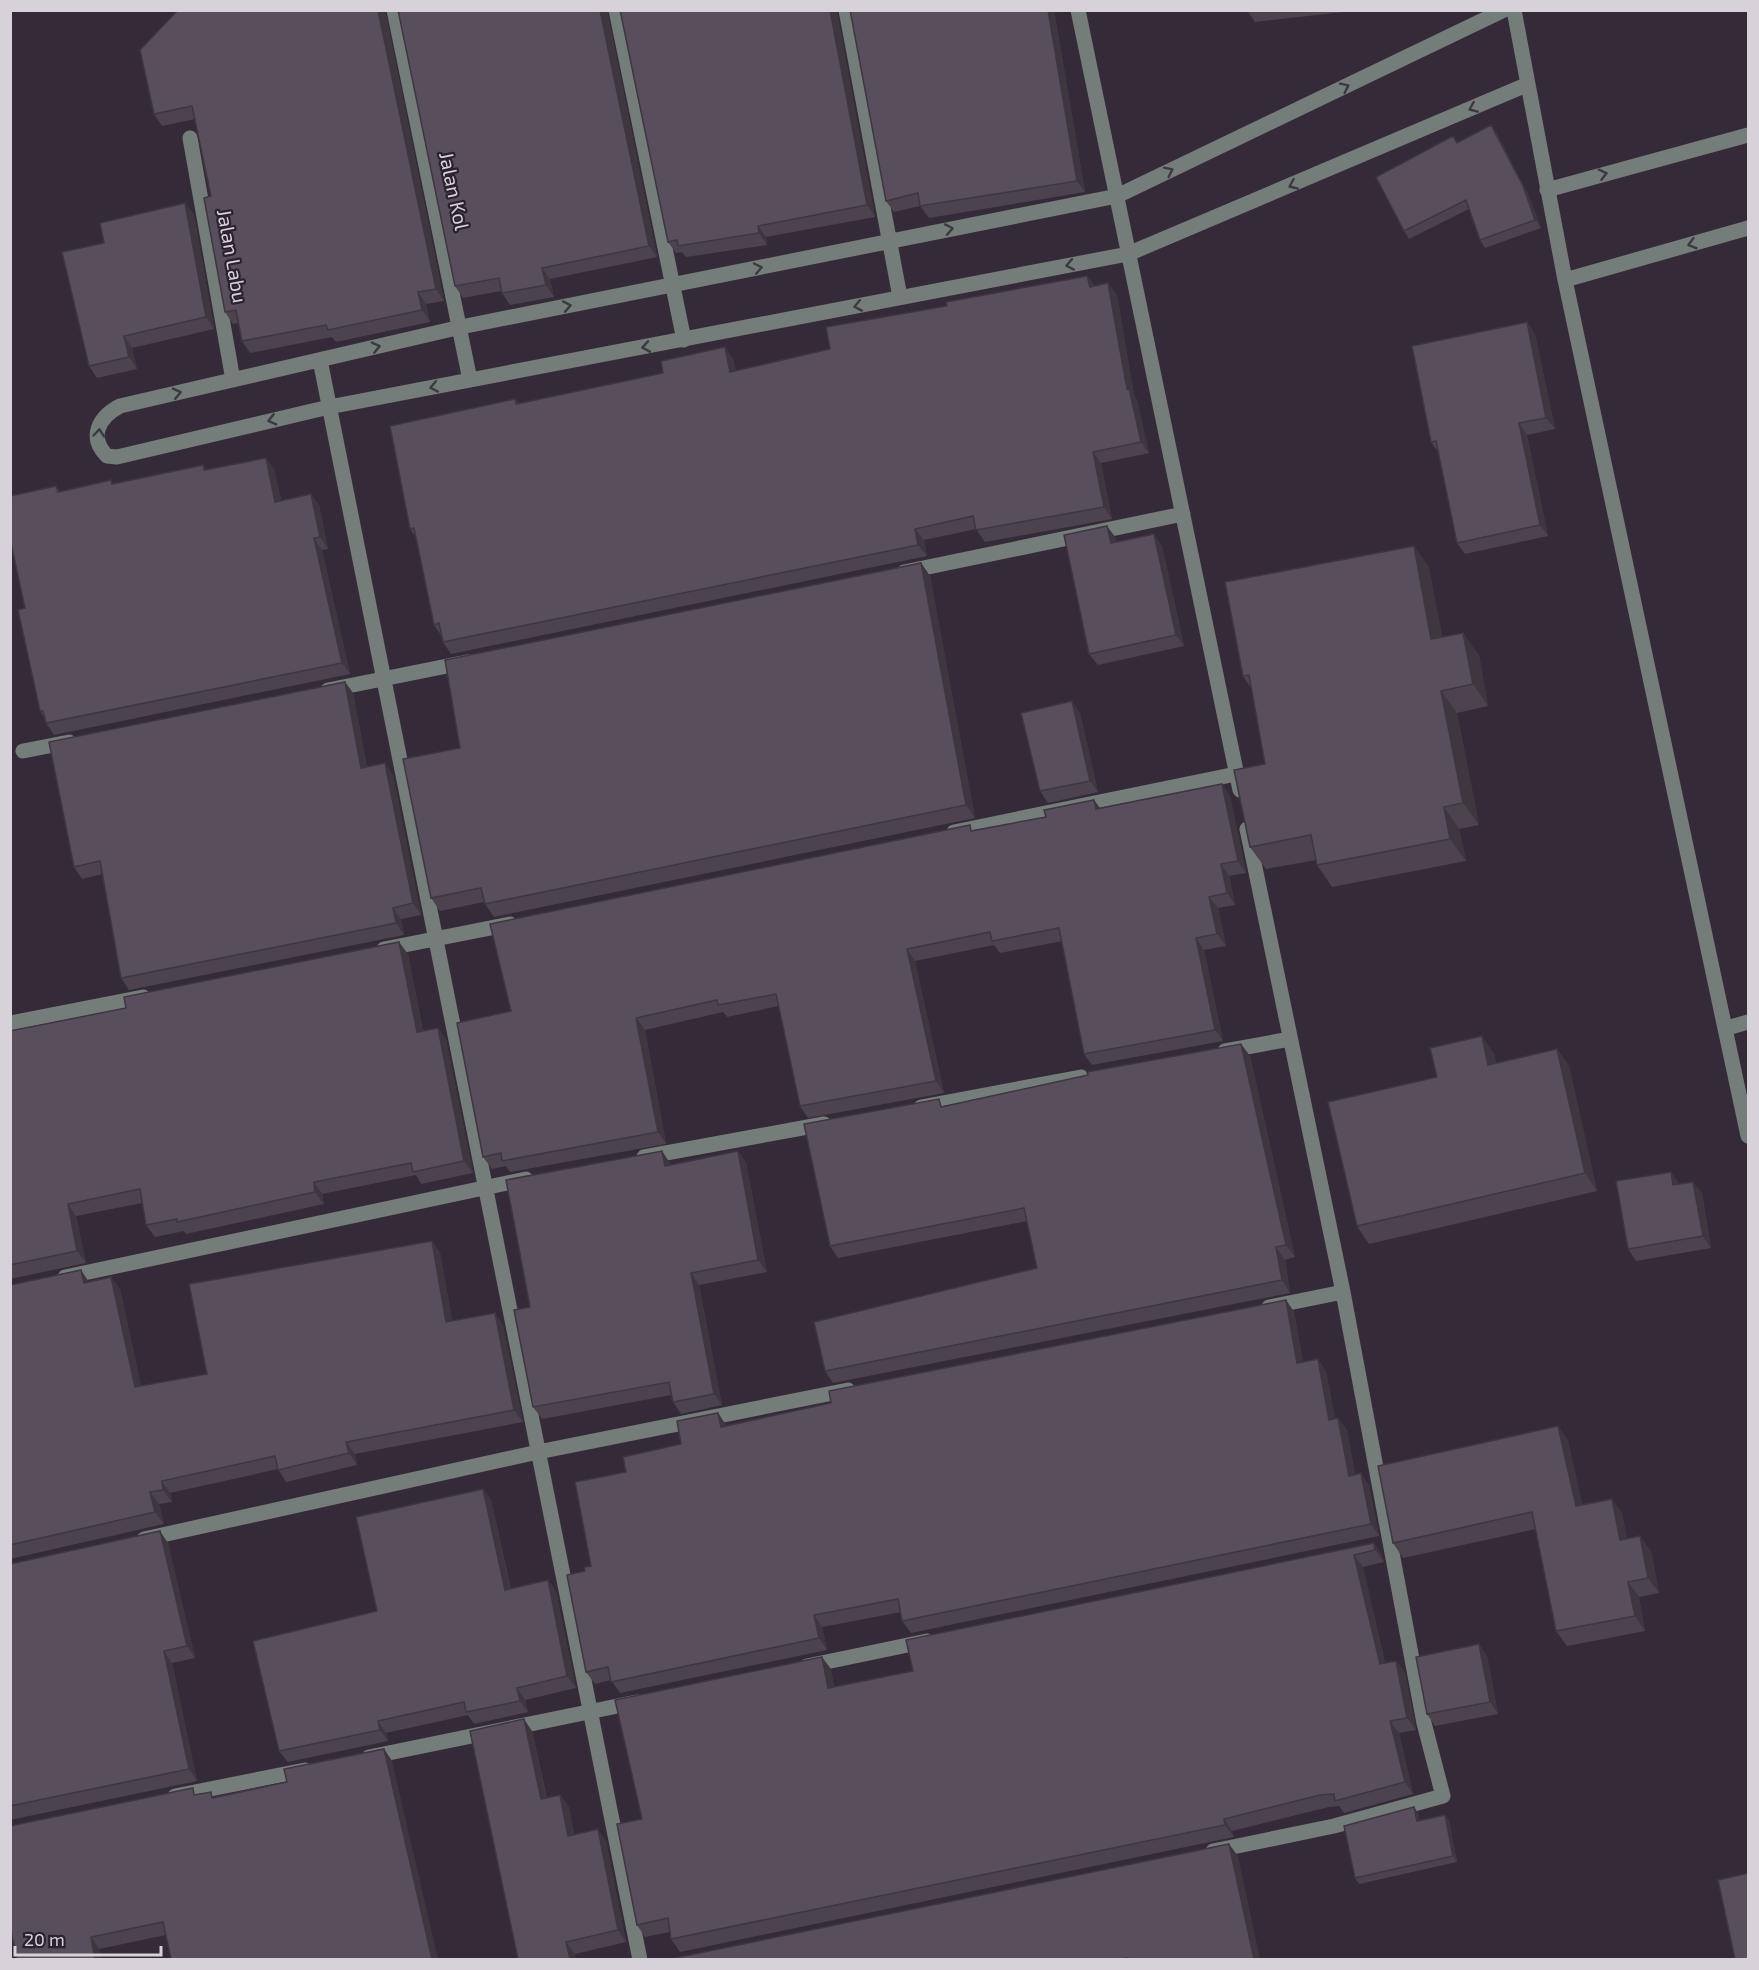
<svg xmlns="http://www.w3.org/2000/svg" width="1759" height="1970" font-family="'Exo 2',sans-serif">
  <rect width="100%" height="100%" fill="#352b38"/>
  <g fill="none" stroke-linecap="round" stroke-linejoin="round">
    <path stroke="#747d7a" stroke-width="15" d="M 394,10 L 470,380
      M 616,10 L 684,340
      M 846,10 L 900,297
      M 1078,10 L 1240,790
      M 1504,10 L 1117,196 L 461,327 L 120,406 C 99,417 88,437 107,456 L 117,457 L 329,407 L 1128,254 L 1526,85
      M 1514,10 L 1565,280 L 1748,1136
      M 190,138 L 233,380
      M 1547,190 L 1748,135
      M 1565,280 L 1748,228
      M 320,360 L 640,1960
      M 904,572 L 1183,514
      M 328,690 L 467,662
      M 23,751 L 69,742
      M 954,832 L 1236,774
      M 384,949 L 510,924
      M 10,1023 L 143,997
      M 1727,1028 L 1748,1022
      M 1225,1051 L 1290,1039
      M 921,1107 L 1081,1077
      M 644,1157 L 824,1124
      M 65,1277 L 526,1179
      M 1269,1307 L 1343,1292
      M 144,1539 L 538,1452 L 848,1390
      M 807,1666 L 927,1641
      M 369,1757 L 637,1702
      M 175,1796 L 305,1770
      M 1213,1851 L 1334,1826 L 1443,1796 L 1424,1723 L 1343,1292 L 1247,829"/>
  </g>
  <path fill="#4c434f" d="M 178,10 L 385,10 L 444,301 L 426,304 L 430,322 L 336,342 L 332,337 L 250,353 L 242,341 L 238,323 L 233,324 L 225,312 L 211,196 L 195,119 L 162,126 L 154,114 Z
    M 398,10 L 607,10 L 657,257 L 550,279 L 554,297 L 510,305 L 502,293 L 501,291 L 463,298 L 455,286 Z
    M 1054,10 L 1085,192 L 929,218 L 920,206 L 894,212 L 886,201 Z
    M 1247,10 L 1362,10 L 1255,22 Z
    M 836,12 L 875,217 L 766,237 L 767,245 L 686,257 L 682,252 L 676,253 L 668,242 Z
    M 1496,132 L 1528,194 L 1541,228 L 1485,248 L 1480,240 L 1469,209 L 1409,239 L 1404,231 L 1458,142 Z
    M 194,214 L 214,329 L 132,348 L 137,369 L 97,378 L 89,366 L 104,243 Z
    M 1087,276 L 1095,286 L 1117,295 L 1134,395 L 1137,400 L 1149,453 L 1101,463 L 1112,519 L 985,542 L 976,529 L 924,540 L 927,556 L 451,654 L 443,642 L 441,635 L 434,625 L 416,537 L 410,529 L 515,399 L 519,404 L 663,373 L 725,347 L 733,359 L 736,371 L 830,349 L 947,306 Z
    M 1535,334 L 1555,429 L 1527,435 L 1548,536 L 1465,554 L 1457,543 L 1438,452 L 1431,442 Z
    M 203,465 L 206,470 L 274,469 L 281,500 L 319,505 L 328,549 L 322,550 L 350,674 L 54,735 L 46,723 L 45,719 L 40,711 L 25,608 L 56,486 L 60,492 L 114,484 Z
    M 1116,538 L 1116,542 L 1162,546 L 1184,646 L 1098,665 L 1089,654 Z
    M 1414,546 L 1429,568 L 1442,637 L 1479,655 L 1488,706 L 1457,713 L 1479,825 L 1459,829 L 1466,861 L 1332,887 L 1317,865 L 1316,860 L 1266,869 L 1250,847 L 1265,764 L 1251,688 L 1243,676 Z
    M 921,563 L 930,576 L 975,818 L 494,917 L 485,904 L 484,902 L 440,911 L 431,898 L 460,748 Z
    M 345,682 L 353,693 L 367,767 L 393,775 L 421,915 L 401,919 L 404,935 L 129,990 L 121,978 L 103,874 L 82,879 L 74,867 Z
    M 1080,713 L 1098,792 L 1048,803 L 1040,791 Z
    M 1222,784 L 1230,796 L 1246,873 L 1229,876 L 1235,905 L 1218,908 L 1226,946 L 1204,950 L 1223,1041 L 1092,1065 L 1084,1054 L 1062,941 L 1000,953 L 994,945 L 915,961 L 944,1093 L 808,1118 L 800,1106 L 779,1006 L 727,1017 L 723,1012 L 645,1030 L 666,1144 L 510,1172 L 506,1166 L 492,1169 L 483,1157 L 511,1011 L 974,830 L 1046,817 L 1094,800 L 1100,808 Z
    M 408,954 L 423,1031 L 438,1028 L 446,1040 L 473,1173 L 421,1184 L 416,1175 L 322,1194 L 324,1204 L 186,1234 L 184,1231 L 155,1237 L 146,1225 L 142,1203 L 76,1216 L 86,1263 L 10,1279 L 10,1031 Z
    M 1241,1044 L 1250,1056 L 1295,1257 L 1285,1260 L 1290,1293 L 833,1383 L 825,1371 L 1037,1268 L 1027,1221 L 838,1258 L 830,1246 L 944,1107 Z
    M 1557,1049 L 1569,1066 L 1597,1191 L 1369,1244 L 1357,1226 L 1437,1077 L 1494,1053 L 1496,1063 Z
    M 662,1151 L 670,1165 L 738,1151 L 746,1163 L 767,1272 L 699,1285 L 722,1405 L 681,1414 L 673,1402 L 671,1395 L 542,1419 L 533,1407 L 530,1307 Z
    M 1671,1172 L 1679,1184 L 1702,1193 L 1711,1248 L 1636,1261 L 1628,1249 Z
    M 432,1241 L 440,1253 L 452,1321 L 503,1325 L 523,1422 L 355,1454 L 357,1465 L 286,1482 L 278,1469 L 170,1493 L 172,1502 L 159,1504 L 164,1524 L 10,1559 L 10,1285 L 89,1282 L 120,1289 L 141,1386 L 207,1374 Z
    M 1286,1300 L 1294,1312 L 1303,1362 L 1326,1371 L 1335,1419 L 1338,1418 L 1347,1430 L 1355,1474 L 1369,1485 L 1379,1536 L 911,1633 L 902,1621 L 901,1612 L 822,1627 L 827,1650 L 620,1693 L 611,1680 L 595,1684 L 586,1672 L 585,1571 L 591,1566 L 626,1472 L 681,1444 L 718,1413 L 726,1426 L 831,1403 Z
    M 1558,1426 L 1568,1441 L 1582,1504 L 1622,1513 L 1627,1539 L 1651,1551 L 1659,1593 L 1639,1597 L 1645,1631 L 1567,1646 L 1556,1631 L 1536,1529 L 1403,1558 L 1393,1543 Z
    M 483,1489 L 491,1500 L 511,1589 L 548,1580 L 556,1592 L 576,1688 L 525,1700 L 528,1712 L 474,1724 L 468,1715 L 386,1733 L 388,1741 L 288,1762 L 279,1751 L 377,1611 Z
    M 168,1543 L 195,1658 L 172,1663 L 197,1781 L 10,1820 L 10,1564 Z
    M 1374,1543 L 1382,1555 L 1384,1562 L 1363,1567 L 1385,1663 L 1396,1661 L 1405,1673 L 1416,1730 L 1399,1733 L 1413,1794 L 1344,1813 L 1339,1806 L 1329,1807 L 1232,1831 L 1234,1837 L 680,1952 L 671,1939 L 670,1932 L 645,1937 L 637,1925 L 642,1819 L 831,1669 L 834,1687 L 913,1671 Z
    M 1479,1644 L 1487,1656 L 1498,1714 L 1435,1726 L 1427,1714 Z
    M 532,1731 L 547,1798 L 560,1795 L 569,1807 L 574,1834 L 606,1841 L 626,1942 L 575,1954 L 518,1959 Z
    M 384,1749 L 392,1761 L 166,1935 L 99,1949 L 101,1959 L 17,1959 L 197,1795 L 214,1798 L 287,1782 Z
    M 1414,1807 L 1418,1813 L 1419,1820 L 1445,1815 L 1449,1821 L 1457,1862 L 1359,1884 L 1355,1878 Z"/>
  <path fill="#3e3740" d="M 378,10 L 385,10 L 444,301 L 436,289 Z
    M 600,10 L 607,10 L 657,257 L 649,246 Z
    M 830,10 L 837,10 L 875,217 L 867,205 Z
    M 1048,10 L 1054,10 L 1085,192 L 1077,181 Z
    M 1491,125 L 1496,132 L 1528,194 L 1541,228 L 1535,220 Z
    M 185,203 L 194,214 L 214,329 L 206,317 Z
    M 758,226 L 766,237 L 767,245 L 759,233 Z
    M 542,268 L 550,279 L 554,297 L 546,285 Z
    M 1087,276 L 1096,287 L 1090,287 Z
    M 1108,283 L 1117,295 L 1134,395 L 1137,400 L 1149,453 L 1141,442 L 1127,389 Z
    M 418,292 L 426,304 L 430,322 L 422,310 Z
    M 1527,322 L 1535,334 L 1555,429 L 1546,418 Z
    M 124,336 L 132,348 L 137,369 L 129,357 Z
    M 725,347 L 733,359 L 738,384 L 730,372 Z
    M 1519,423 L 1527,435 L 1548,536 L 1540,525 Z
    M 1093,452 L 1101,463 L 1112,519 L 1104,507 Z
    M 266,458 L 274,469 L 284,513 L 275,502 Z
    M 311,494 L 319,505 L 328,549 L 320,537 Z
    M 1107,526 L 1116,538 L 1119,555 L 1111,543 Z
    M 915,529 L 924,540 L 927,556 L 918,545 Z
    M 1154,534 L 1162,546 L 1184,646 L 1176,635 Z
    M 314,538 L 322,550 L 350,674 L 342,663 Z
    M 1414,546 L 1429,568 L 1447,661 L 1431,639 Z
    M 921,563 L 930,576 L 975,818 L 966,805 Z
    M 1463,633 L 1479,655 L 1488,706 L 1473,684 Z
    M 345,682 L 353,693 L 369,779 L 361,768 Z
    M 1441,691 L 1457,713 L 1479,825 L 1463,803 Z
    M 1072,701 L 1080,713 L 1098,792 L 1090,781 Z
    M 385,763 L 393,775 L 421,915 L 413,903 Z
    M 1222,784 L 1230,796 L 1246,873 L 1238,861 Z
    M 1094,800 L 1102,812 L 1096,809 Z
    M 1444,807 L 1459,829 L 1466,861 L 1450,839 Z
    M 1221,864 L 1229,876 L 1235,905 L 1227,893 Z
    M 1209,897 L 1218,908 L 1226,946 L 1217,934 Z
    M 393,908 L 401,919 L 404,935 L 396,923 Z
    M 1196,938 L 1204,950 L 1223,1041 L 1215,1030 Z
    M 399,942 L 408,954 L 425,1044 L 417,1032 Z
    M 907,949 L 915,961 L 944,1093 L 936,1081 Z
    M 636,1018 L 645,1030 L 666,1144 L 658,1132 Z
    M 438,1028 L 446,1040 L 473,1173 L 464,1161 Z
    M 1482,1036 L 1494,1053 L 1500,1082 L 1488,1065 Z
    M 1241,1044 L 1250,1056 L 1295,1257 L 1286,1245 Z
    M 1557,1049 L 1569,1066 L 1597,1191 L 1585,1173 Z
    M 662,1151 L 670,1163 L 673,1178 L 665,1166 Z
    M 738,1151 L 746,1163 L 767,1272 L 758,1260 Z
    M 1671,1172 L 1679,1184 L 1673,1185 Z
    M 314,1182 L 322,1194 L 324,1204 L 315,1192 Z
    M 1693,1182 L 1702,1193 L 1711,1248 L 1703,1236 Z
    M 68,1204 L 76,1216 L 86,1263 L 77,1251 Z
    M 432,1241 L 440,1253 L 455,1334 L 446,1322 Z
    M 1276,1247 L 1285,1260 L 1290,1293 L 1282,1280 Z
    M 81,1270 L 89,1282 L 84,1283 Z
    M 691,1273 L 699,1285 L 722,1405 L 714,1394 Z
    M 111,1277 L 120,1289 L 144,1399 L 135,1387 Z
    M 1286,1300 L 1294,1312 L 1305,1375 L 1297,1363 Z
    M 495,1313 L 503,1325 L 523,1422 L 514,1410 Z
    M 1318,1359 L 1326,1371 L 1338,1432 L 1329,1420 Z
    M 718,1413 L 726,1425 L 729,1439 L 721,1427 Z
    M 1338,1418 L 1347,1430 L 1357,1487 L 1349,1476 Z
    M 1558,1426 L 1568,1441 L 1586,1521 L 1576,1506 Z
    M 346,1442 L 355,1454 L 357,1465 L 349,1453 Z
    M 1361,1473 L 1369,1485 L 1379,1536 L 1371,1524 Z
    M 162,1481 L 170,1493 L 172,1502 L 163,1490 Z
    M 483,1489 L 491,1500 L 513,1602 L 505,1590 Z
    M 150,1492 L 159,1504 L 164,1524 L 155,1512 Z
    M 1612,1499 L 1622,1513 L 1630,1555 L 1620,1540 Z
    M 160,1531 L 168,1543 L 195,1658 L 187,1646 Z
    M 1640,1536 L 1651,1551 L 1659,1593 L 1648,1578 Z
    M 1374,1543 L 1382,1555 L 1384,1562 L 1375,1550 Z
    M 1354,1555 L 1363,1567 L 1388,1676 L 1380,1664 Z
    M 548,1580 L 556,1592 L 576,1688 L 567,1676 Z
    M 1628,1582 L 1639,1597 L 1645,1631 L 1635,1616 Z
    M 814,1615 L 822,1627 L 827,1650 L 819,1638 Z
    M 1479,1644 L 1487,1656 L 1498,1714 L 1490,1702 Z
    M 164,1651 L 172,1663 L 197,1781 L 189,1769 Z
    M 822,1657 L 831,1669 L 837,1700 L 828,1688 Z
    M 1396,1661 L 1405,1673 L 1416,1730 L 1407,1718 Z
    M 517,1688 L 525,1700 L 528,1712 L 520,1701 Z
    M 524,1719 L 532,1731 L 549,1811 L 541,1799 Z
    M 378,1721 L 386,1733 L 388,1741 L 380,1730 Z
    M 1390,1721 L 1399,1733 L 1413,1794 L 1405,1782 Z
    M 384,1749 L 392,1761 L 438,1959 L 432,1959 Z
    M 560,1795 L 569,1807 L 576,1848 L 568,1836 Z
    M 1414,1807 L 1418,1813 L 1421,1827 L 1417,1821 Z
    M 1445,1815 L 1449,1821 L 1457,1862 L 1453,1856 Z
    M 1224,1819 L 1232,1831 L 1234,1837 L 1225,1825 Z
    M 598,1829 L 606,1841 L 626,1942 L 618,1930 Z
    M 1229,1844 L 1238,1856 L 1260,1959 L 1254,1959 Z
    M 91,1937 L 99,1949 L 101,1959 L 95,1959 Z
    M 566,1942 L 575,1954 L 576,1959 L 570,1959 Z"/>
  <path fill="#584e5c" stroke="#3e3740" stroke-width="1.5" d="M 178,10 L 378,10 L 436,289 L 418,292 L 422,310 L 328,330 L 326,325 L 242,341 L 236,310 L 225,312 L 204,198 L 211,196 L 192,106 L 154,114 L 140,50 Z
    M 398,10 L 600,10 L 649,246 L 542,268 L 546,285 L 502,293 L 499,278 L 455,286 Z
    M 620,10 L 830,10 L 867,205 L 758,226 L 759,233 L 678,246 L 677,240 L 668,242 Z
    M 850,10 L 1048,10 L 1077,181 L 920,206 L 918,193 L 886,201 Z
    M 1491,125 L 1523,186 L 1535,220 L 1480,240 L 1466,200 L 1404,231 L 1376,177 L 1453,136 L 1457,143 Z
    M 185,203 L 206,317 L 124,336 L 129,357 L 89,366 L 62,252 L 104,243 L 100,223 Z
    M 1087,276 L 1090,287 L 1108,283 L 1127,389 L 1129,388 L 1141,442 L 1093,452 L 1104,507 L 976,530 L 973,516 L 915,529 L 918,545 L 443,642 L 439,623 L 434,625 L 414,528 L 410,529 L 390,426 L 515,399 L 516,404 L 663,373 L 661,361 L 725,347 L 730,372 L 830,349 L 826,327 L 947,306 L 946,302 Z
    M 1527,322 L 1546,418 L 1519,423 L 1540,525 L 1457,543 L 1436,441 L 1431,442 L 1412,346 Z
    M 266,458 L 275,502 L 311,494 L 320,537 L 314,538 L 342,663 L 46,723 L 43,711 L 40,711 L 18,610 L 25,608 L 10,539 L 10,496 L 56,486 L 58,492 L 111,480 L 112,484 L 203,465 L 204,470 Z
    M 1107,526 L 1111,543 L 1154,534 L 1176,635 L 1089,654 L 1064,535 Z
    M 1414,546 L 1431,639 L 1463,633 L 1473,684 L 1441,691 L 1463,803 L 1444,807 L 1450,839 L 1317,865 L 1311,835 L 1250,847 L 1234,770 L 1265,764 L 1249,675 L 1243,676 L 1225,582 Z
    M 921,563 L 966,805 L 485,904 L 481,888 L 431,898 L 403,759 L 460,748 L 445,660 Z
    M 345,682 L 361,768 L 385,763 L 413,903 L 393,908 L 396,923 L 121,978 L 100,861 L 74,867 L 49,742 Z
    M 1072,701 L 1090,781 L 1040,791 L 1021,713 Z
    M 1222,784 L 1238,861 L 1221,864 L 1227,893 L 1209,897 L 1217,934 L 1196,938 L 1215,1030 L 1084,1054 L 1059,928 L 992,941 L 990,932 L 907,949 L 936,1081 L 800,1106 L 776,994 L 718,1005 L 717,1000 L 636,1018 L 658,1132 L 502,1161 L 501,1153 L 483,1157 L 457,1023 L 511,1011 L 490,924 L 970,825 L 971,831 L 1046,817 L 1044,810 L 1094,800 L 1096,809 Z
    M 399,942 L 417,1032 L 438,1028 L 464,1161 L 413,1172 L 411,1163 L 314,1182 L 315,1192 L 177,1222 L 177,1219 L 146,1225 L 140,1189 L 68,1204 L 77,1251 L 10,1265 L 10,1031 L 126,1008 L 124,997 Z
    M 1482,1036 L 1488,1065 L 1557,1049 L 1585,1173 L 1357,1226 L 1328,1102 L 1437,1077 L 1430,1048 Z
    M 1241,1044 L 1286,1245 L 1276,1247 L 1282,1280 L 825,1371 L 814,1322 L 1037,1268 L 1024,1208 L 830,1246 L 804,1124 L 939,1099 L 941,1107 L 1088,1075 L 1087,1072 Z
    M 662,1151 L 665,1166 L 738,1151 L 758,1260 L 691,1273 L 714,1394 L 673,1402 L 669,1382 L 533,1407 L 514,1310 L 530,1307 L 506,1180 Z
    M 1671,1172 L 1673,1185 L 1693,1182 L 1703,1236 L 1628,1249 L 1616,1181 Z
    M 432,1241 L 446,1322 L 495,1313 L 514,1410 L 346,1442 L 349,1453 L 278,1470 L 275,1456 L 162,1481 L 163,1490 L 150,1492 L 155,1512 L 10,1545 L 10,1285 L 81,1270 L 84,1283 L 111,1277 L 135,1387 L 207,1374 L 189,1284 Z
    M 1286,1300 L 1297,1363 L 1318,1359 L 1329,1420 L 1338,1418 L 1349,1476 L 1361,1473 L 1371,1524 L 902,1621 L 898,1599 L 814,1615 L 819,1638 L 611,1682 L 608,1667 L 586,1672 L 567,1575 L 585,1571 L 584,1567 L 591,1566 L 575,1482 L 626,1472 L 623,1457 L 681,1444 L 677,1421 L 718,1413 L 721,1427 L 831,1403 L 829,1391 Z
    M 1558,1426 L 1576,1506 L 1612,1499 L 1620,1540 L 1640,1536 L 1648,1578 L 1628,1582 L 1635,1616 L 1556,1631 L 1532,1512 L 1393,1543 L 1378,1466 Z
    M 483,1489 L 505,1590 L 548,1580 L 567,1676 L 517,1688 L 520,1701 L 466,1712 L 464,1702 L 378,1721 L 380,1730 L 279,1751 L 253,1641 L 377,1611 L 356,1517 Z
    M 160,1531 L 187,1646 L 164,1651 L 189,1769 L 10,1806 L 10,1564 Z
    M 1374,1543 L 1375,1550 L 1354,1555 L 1380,1664 L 1396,1661 L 1407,1718 L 1390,1721 L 1405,1782 L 1335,1801 L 1334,1794 L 1320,1795 L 1224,1819 L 1225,1825 L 671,1939 L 668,1918 L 637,1925 L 617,1824 L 642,1819 L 615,1700 L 822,1657 L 828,1688 L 913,1671 L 906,1640 Z
    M 1479,1644 L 1490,1702 L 1427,1714 L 1416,1657 Z
    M 524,1719 L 541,1799 L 560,1795 L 568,1836 L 598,1829 L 618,1930 L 566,1942 L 570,1959 L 518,1959 L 470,1731 Z
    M 384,1749 L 432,1959 L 171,1959 L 163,1922 L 91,1937 L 95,1959 L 17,1959 L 10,1926 L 10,1826 L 193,1788 L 194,1795 L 211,1792 L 212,1798 L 287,1782 L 284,1769 Z
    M 1414,1807 L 1417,1821 L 1445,1815 L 1453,1856 L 1355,1878 L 1344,1826 Z
    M 1229,1844 L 1254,1959 L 1129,1959 L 1128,1958 L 1119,1959 L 675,1959 L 675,1958 Z
    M 1749,1873 L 1749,1959 L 1735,1959 L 1718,1880 Z"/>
  <defs><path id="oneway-chevron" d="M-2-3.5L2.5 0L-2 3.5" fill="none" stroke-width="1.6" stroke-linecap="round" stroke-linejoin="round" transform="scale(1.5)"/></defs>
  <g stroke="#3c3941">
    <use href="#oneway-chevron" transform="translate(1345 87) rotate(-26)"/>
    <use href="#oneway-chevron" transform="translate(1473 108) rotate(157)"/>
    <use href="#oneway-chevron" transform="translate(1169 171) rotate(-26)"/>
    <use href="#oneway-chevron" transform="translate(1603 174) rotate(-15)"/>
    <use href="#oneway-chevron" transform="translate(1293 185) rotate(157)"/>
    <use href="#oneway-chevron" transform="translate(949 229) rotate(-11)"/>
    <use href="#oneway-chevron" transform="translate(1692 244) rotate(164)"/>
    <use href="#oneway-chevron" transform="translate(1070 265) rotate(169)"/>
    <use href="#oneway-chevron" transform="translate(758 268) rotate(-12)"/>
    <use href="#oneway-chevron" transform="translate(567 306) rotate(-11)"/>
    <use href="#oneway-chevron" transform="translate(858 306) rotate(169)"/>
    <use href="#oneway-chevron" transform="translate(376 347) rotate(-13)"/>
    <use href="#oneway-chevron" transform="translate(646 347) rotate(170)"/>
    <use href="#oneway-chevron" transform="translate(434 387) rotate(169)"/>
    <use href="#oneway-chevron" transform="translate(177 393) rotate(-13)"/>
    <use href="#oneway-chevron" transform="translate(272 420) rotate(167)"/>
    <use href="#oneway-chevron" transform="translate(99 433) rotate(-85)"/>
  </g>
  <g text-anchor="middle" stroke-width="4.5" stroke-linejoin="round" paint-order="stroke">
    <g font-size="20" fill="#d7d1d9" stroke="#2a222e">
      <text transform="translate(454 191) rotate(78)" y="7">Jalan Kol</text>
      <text transform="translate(232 256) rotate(80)" y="7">Jalan Labu</text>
    </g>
  </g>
  <rect width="1759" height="1970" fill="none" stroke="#d7d1d9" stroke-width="24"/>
  <path d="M15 1946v9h146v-9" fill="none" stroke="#d7d1d9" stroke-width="3"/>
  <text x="24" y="1946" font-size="18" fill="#d7d1d9" stroke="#2a222e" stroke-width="4.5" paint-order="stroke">20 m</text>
</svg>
